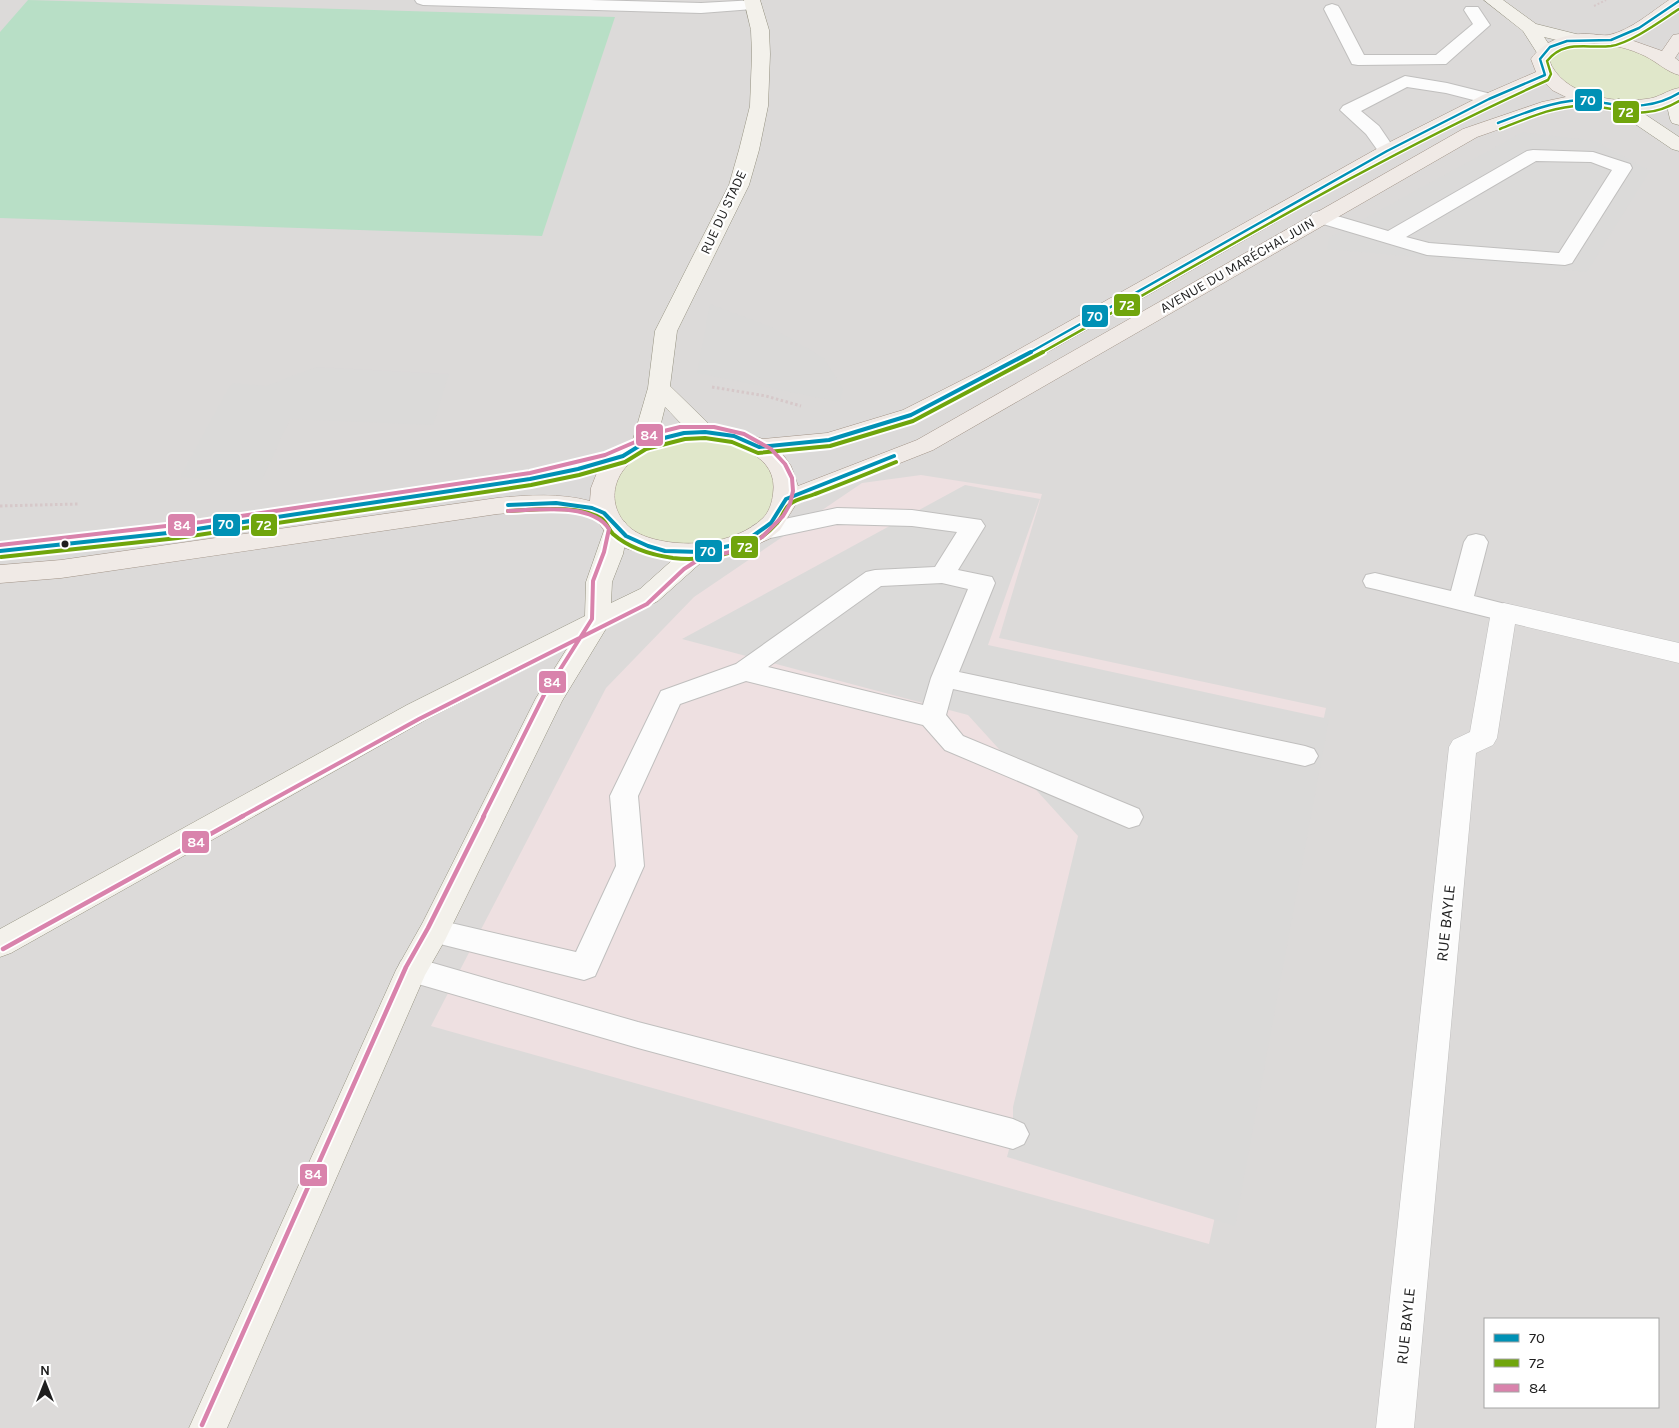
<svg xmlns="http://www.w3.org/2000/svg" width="1679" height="1428" font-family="Karla,sans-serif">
  <rect width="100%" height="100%" fill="#edeae8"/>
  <path fill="#dcdad9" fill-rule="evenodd" d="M 0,0 L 1679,0 L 1679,1428 L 0,1428 ZM 1485,1319 L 1658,1319 L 1658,1407 L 1485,1407 Z"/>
  <path fill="#eee0e1" d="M 921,475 L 1042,494 L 999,638 L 1326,708 L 1209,1244 L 431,1026 L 606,688 L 694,597 L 862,483 Z"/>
  <path fill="#dbdad9" d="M 1523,132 L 1595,141 L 1650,171 L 1587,272 L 1327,249 L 1329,238 Z
    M 710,304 L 769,326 L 824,358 L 843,389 L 840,402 L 697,373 Z
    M 316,367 L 449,374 L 433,425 L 290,419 L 262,480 L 213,480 L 180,477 L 228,389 L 233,383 L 266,386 Z
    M 965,485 L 1040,499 L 988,645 L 1329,719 L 1235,1226 L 1007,1157 L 1013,1134 L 1013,1107 L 1078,836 L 968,715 L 682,639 Z"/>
  <path fill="#e0e7ca" d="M 1611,40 L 1679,70 L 1679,93 L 1619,105 L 1555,84 L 1545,52 L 1550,47 Z
    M 734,436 L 786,479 L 761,532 L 696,553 L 616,528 L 604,482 L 644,443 Z"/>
  <path fill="#b8dfc6" d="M 28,0 L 615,17 L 542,236 L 0,218 L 0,32 Z"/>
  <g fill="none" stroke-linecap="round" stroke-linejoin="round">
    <defs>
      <path id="lane" d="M 415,0 L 590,0 L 701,3 L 756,0 L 761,4 L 759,7 L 753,9 L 701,13 L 423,5 L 417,3 Z
        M 1332,4 L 1338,6 L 1340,9 L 1364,55 L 1436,55 L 1473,24 L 1464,10 L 1466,7 L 1478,7 L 1490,25 L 1446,64 L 1358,65 L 1352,64 L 1350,60 L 1324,9 L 1326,6 Z
        M 1405,76 L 1447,83 L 1495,95 L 1498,99 L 1495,103 L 1489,104 L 1446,93 L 1407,87 L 1361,111 L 1379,126 L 1396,151 L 1393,155 L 1387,156 L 1381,155 L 1366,134 L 1340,110 L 1343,106 Z
        M 1533,150 L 1593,152 L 1630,164 L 1632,168 L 1572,263 L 1565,265 L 1427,255 L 1313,221 L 1310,217 L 1313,213 L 1320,211 L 1388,231 L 1527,151 ZM 1536,161 L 1591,162 L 1612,170 L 1559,253 L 1429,243 L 1406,237 Z
        M 837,508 L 912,510 L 981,520 L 985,526 L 958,570 L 992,577 L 995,583 L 959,672 L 1305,746 L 1314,749 L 1318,756 L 1314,763 L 1305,766 L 953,689 L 946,715 L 963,736 L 1139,809 L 1143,817 L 1139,825 L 1129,828 L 945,750 L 923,725 L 746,681 L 680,704 L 638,796 L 644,866 L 595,976 L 584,980 L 424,940 L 419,931 L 424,922 L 434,919 L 576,952 L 616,866 L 610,796 L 661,691 L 736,664 L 866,572 L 875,570 L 935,567 L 957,532 L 912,526 L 837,524 L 761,540 L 753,538 L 749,532 L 753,526 L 761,524 ZM 942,583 L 968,589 L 931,678 L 923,705 L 768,667 L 881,586 Z
        M 1476,534 L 1484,536 L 1488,542 L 1474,596 L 1513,606 L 1516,612 L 1513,618 L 1504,621 L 1375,589 L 1366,587 L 1363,581 L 1366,575 L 1375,573 L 1451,591 L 1464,542 L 1468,536 Z
        M 412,957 L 638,1022 L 1013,1119 L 1024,1124 L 1029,1134 L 1024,1144 L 1013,1149 L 638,1048 L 401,979 L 397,970 L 401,961 Z"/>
      <path id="street" d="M 1504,603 L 1679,643 L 1679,663 L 1515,624 L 1497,738 L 1493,745 L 1476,753 L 1414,1428 L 1376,1428 L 1449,747 L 1453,740 L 1470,732 L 1491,612 L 1495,606 Z"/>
      <path id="secondary" d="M 744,0 L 760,0 L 769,30 L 770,54 L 768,106 L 759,150 L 749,185 L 677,331 L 670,386 L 717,432 L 713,437 C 693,442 679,420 665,407 L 656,443 L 652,448 L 644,450 L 636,448 L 632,443 L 648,388 L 655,331 L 729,185 L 739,150 L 750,106 L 752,54 L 751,30 Z
        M 1484,0 L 1503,0 L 1536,24 L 1584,36 L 1587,40 L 1584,44 L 1578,45 L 1544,37 L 1554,52 L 1551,56 L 1545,57 L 1539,56 L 1523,31 Z
        M 1674,92 L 1679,93 L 1679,125 L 1672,123 L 1670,119 L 1665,97 L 1668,93 Z
        M 1619,99 L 1625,101 L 1679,137 L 1679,151 L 1672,149 L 1613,109 L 1610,105 L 1613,101 Z
        M 616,520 L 625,522 L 628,528 L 623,554 L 612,582 L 611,603 L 640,589 L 687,547 L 696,545 L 705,547 L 709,553 L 705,559 L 658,601 L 607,627 L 562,701 L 445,940 L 425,975 L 227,1428 L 189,1428 L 396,970 L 423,922 L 536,698 L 568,647 L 427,719 L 11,953 L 0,957 L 0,929 L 407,705 L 585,616 L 586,582 L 607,522 Z"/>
      <path id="primary" d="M 1669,0 L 1679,0 L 1679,9 L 1645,32 L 1628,39 L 1662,51 L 1673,35 L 1679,34 L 1679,52 L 1675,58 L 1679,61 L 1679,75 C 1667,72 1657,62 1645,56 C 1616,42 1574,36 1549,60 C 1562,95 1613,104 1646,99 C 1659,98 1667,90 1679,88 L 1679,100 C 1656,113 1628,112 1603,108 C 1597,107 1591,104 1584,105 C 1547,110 1512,125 1477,137 L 933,450 L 796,504 L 780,530 L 769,539 L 751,547 L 722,556 L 700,560 L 676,560 L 654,557 L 625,548 L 608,536 L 596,519 L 575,513 L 532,511 L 497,514 L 61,578 L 0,583 L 0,565 L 61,560 L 497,498 C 528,495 560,493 590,501 L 591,488 L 598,470 C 523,490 447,500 371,512 C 248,531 124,547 0,559 L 0,543 L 223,517 L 491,477 L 557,465 L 615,451 L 635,439 L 675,428 L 705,425 L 733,430 L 763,439 L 827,433 L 903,410 L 984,369 L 1380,147 L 1483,95 L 1536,72 L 1531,59 C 1544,40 1567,33 1589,34 C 1595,34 1603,36 1609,35 C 1631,30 1651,12 1669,0 ZM 1544,82 L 1552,90 L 1566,97 L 1542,102 L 1463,129 L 917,440 L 798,486 L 791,466 L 781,452 L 829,447 L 919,420 L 1000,379 L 1394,155 L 1495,103 ZM 705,439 C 735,444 779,455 773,494 C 772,503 769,512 763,518 C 735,545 682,549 647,537 C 609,524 603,481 636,458 C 656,444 681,441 705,439 Z"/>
    </defs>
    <use href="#lane" stroke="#c0bfbe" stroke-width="2"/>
    <use href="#street" stroke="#c0bfbe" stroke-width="1"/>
    <use href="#secondary" stroke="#969382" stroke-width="1"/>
    <use href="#primary" stroke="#a19387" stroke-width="1"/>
    <path stroke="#d6c8c9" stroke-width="2" stroke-dasharray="2 2" stroke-linecap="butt" d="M 1594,6 L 1606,0"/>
    <path stroke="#d6c8c9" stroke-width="3" stroke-dasharray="2.5 2.5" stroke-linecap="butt" d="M 712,387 L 766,396 L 801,406
      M 0,506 L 79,504"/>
    <use href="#lane" fill="#fcfcfc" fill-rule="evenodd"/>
    <use href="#street" fill="#fcfcfc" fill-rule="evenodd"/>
    <use href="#secondary" fill="#f3f1eb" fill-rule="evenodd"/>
    <use href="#primary" fill="#f0eae6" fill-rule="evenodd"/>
    <defs>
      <path id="bus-1-far1" d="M 1498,123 C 1524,113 1551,102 1579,100 C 1588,99 1596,101 1605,103 C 1632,108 1656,107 1679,93
        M 1029,353 L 1387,151 L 1489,99 L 1545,75 L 1540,59 L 1550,47 L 1567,41 L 1611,40 L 1639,28 L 1679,1"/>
      <path id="bus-1" d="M 508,505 L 556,503 L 592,508 L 604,513 L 626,536 L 648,546 L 665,551 L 700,552 L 734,545 L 750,538 L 771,523 L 786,499 L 894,456
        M 0,551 L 177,532 L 530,479 L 578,469 L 623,456 L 644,443 L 684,433 L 705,432 L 734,436 L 759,447 L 829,440 L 911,415 L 1031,352"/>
      <path id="bus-2-far1" d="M 1500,129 C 1526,119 1553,106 1581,106 C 1619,105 1640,124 1679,101
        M 1041,353 C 1207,260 1374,158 1548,80 L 1551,74 L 1547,61 C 1564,39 1587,49 1611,46 C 1631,43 1662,20 1679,9"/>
      <path id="bus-2" d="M 508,511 C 533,510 581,504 602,519 C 607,523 609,530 613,534 C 629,548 652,555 673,558 C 709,562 752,552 777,523 C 782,518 784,509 790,504 C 796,499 808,497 815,494 C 842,484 869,473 896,462
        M 1,557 L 178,538 L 531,485 L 579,475 L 625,462 L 646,449 L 685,439 L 705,438 L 732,442 L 758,453 L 830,446 L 913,421 L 1043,352"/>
      <path id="bus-3-far1" d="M 0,545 L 201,522 L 530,473 L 605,455 L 656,433 L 680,427 L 714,427 L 744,434 L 771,449 L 785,464 L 792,478 L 793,491 L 790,504 L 783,516 L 762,537 L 738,550 L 698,560 L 684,569 L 647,604 L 419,719 L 241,817
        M 483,817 L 544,695 L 592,619 L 593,581 L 604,552 L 609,529 C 592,502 536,510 508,511"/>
      <path id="bus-3" d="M 3,949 L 243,816
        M 202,1425 L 406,967 L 428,928 L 484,816"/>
    </defs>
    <use href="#bus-1-far1" stroke="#fff" stroke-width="5"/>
    <use href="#bus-1" stroke="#fff" stroke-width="8"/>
    <use href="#bus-2-far1" stroke="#fff" stroke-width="5"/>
    <use href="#bus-2" stroke="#fff" stroke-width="8"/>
    <use href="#bus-3-far1" stroke="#fff" stroke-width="8"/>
    <use href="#bus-3" stroke="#fff" stroke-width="8"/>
    <use href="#bus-1-far1" stroke="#0091b5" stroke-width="2.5"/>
    <use href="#bus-1" stroke="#0091b5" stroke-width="4"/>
    <use href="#bus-2-far1" stroke="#70a50c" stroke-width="2.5"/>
    <use href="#bus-2" stroke="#70a50c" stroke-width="4"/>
    <use href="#bus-3-far1" stroke="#d983ac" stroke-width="4"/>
    <use href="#bus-3" stroke="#d983ac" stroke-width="4.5"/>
  </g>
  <circle fill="#1f1f1f" stroke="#fff" stroke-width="2" cx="65" cy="544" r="4.5"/>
  <g text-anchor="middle" stroke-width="4.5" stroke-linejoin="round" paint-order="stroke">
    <g font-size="14" fill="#1f1f1f" stroke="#fff">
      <text transform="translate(723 212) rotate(-65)" y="5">RUE DU STADE</text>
      <text transform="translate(1237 265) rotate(-30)" y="5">AVENUE DU MARÉCHAL JUIN</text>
    </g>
    <g font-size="16" fill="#1f1f1f" stroke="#fff">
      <text transform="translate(1445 923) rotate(-84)" y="6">RUE BAYLE</text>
      <text transform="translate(1405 1326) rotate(-84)" y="6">RUE BAYLE</text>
    </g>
  </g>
  <g stroke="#fff" stroke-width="2">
    <rect x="1574" y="88" width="29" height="24" rx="5" fill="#0091b5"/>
    <rect x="1612" y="100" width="28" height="24" rx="5" fill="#70a50c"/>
    <rect x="1113" y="293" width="28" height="24" rx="5" fill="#70a50c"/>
    <rect x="1081" y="304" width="28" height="24" rx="5" fill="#0091b5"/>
    <rect x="635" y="423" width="29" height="24" rx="5" fill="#d983ac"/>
    <rect x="212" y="513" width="29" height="24" rx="5" fill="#0091b5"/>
    <rect x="250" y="513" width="28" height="24" rx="5" fill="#70a50c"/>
    <rect x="167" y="513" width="29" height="24" rx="5" fill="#d983ac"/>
    <rect x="730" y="535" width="29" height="24" rx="5" fill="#70a50c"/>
    <rect x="694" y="539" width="29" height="24" rx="5" fill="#0091b5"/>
    <rect x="538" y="670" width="29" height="24" rx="5" fill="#d983ac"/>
    <rect x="181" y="830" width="29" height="24" rx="5" fill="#d983ac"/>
    <rect x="299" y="1163" width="29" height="24" rx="5" fill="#d983ac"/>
  </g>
  <g font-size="14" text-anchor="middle" font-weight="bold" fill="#fff">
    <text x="1588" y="105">70</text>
    <text x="1626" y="117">72</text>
    <text x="1127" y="310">72</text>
    <text x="1095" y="321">70</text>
    <text x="649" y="440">84</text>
    <text x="226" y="529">70</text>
    <text x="264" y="530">72</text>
    <text x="182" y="530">84</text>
    <text x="745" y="552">72</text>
    <text x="708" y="556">70</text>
    <text x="552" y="687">84</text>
    <text x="196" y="847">84</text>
    <text x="313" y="1179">84</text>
  </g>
  <rect x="1484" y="1318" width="175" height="90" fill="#ffffff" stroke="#a5a5a5"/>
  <rect x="1494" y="1334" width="25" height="8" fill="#0091b5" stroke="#a5a5a5"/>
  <text x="1529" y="1343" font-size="15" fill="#1f1f1f">70</text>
  <rect x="1494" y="1359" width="25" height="8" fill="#70a50c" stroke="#a5a5a5"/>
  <text x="1529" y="1368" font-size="15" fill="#1f1f1f">72</text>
  <rect x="1494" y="1384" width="25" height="8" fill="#d983ac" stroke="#a5a5a5"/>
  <text x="1529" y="1393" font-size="15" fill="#1f1f1f">84</text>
  <g transform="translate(45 1383)" stroke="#ffffff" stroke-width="4" paint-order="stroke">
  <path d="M0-4L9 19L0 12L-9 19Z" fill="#1f1f1f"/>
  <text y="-8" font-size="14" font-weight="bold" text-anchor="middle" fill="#1f1f1f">N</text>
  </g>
</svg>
